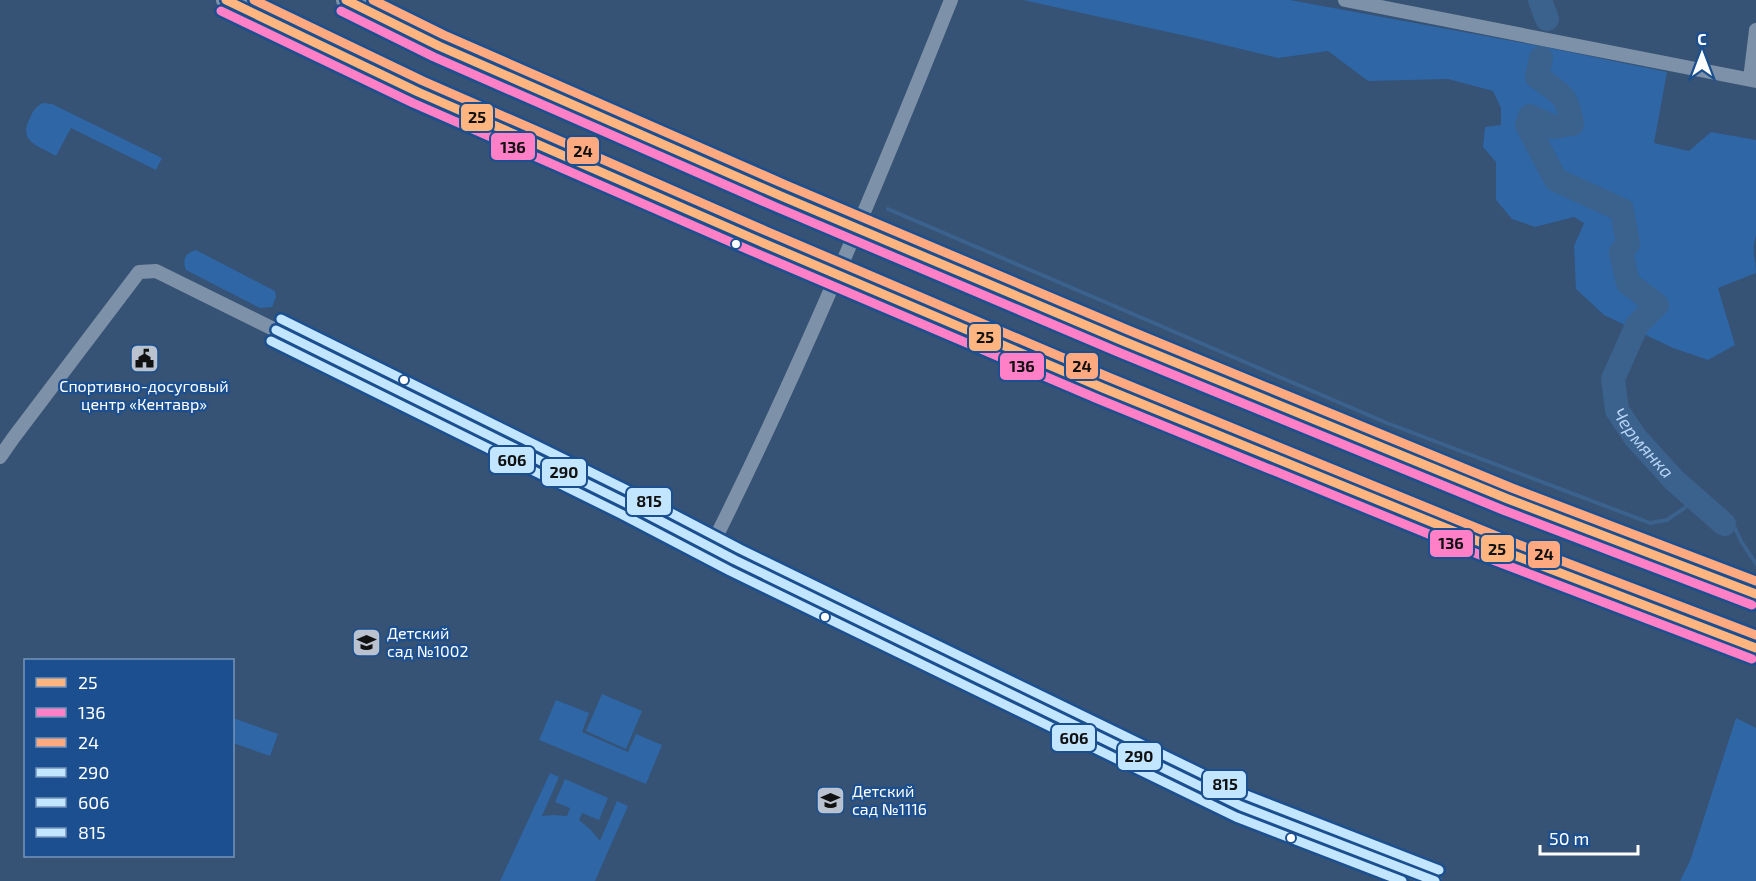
<svg xmlns="http://www.w3.org/2000/svg" width="1756" height="881" font-family="'Exo 2',sans-serif">
  <rect width="100%" height="100%" fill="#365274"/>
  <path fill="#2f66a5" d="M 1023,0 L 1290,0 L 1545,47 L 1667,72 L 1654,143 L 1689,151 L 1711,132 L 1756,140 L 1756,236 C 1751,252 1756,257 1756,273 L 1718,288 L 1735,345 L 1708,360 L 1673,348 L 1604,315 L 1576,289 L 1574,246 L 1584,223 L 1574,217 L 1535,227 L 1512,219 L 1496,200 L 1496,162 L 1483,147 L 1485,127 L 1501,125 L 1501,108 L 1493,91 L 1448,79 L 1368,81 L 1328,51 L 1278,58 L 1195,38 Z
    M 43,103 L 52,104 L 162,158 L 156,170 L 71,128 L 56,156 C 39,146 17,142 30,118 C 33,111 35,107 43,103 Z
    M 196,250 L 275,291 L 276,297 L 272,307 L 260,308 L 186,270 C 182,260 185,253 196,250 Z
    M 602,694 L 642,711 L 626,749 L 586,731 Z
    M 556,700 L 589,713 L 582,732 L 628,752 L 636,734 L 662,745 L 646,784 L 539,740 Z
    M 233,718 L 278,734 L 270,756 L 233,743 Z
    M 1736,718 L 1756,728 L 1756,881 L 1680,881 L 1690,861 Z
    M 550,773 L 559,777 L 542,816 L 553,815 L 567,816 L 570,808 L 555,802 L 565,779 L 608,798 L 599,820 L 582,813 L 579,820 L 590,829 L 600,841 L 617,801 L 628,806 L 595,881 L 500,881 Z"/>
  <g fill="none" stroke-linecap="round" stroke-linejoin="round">
    <path stroke="#3b618d" stroke-width="4" d="M 888,209 L 1387,423 L 1650,523 L 1667,520 L 1696,500
      M 1724,524 L 1735,528 L 1741,541 L 1756,564"/>
    <g stroke="#3b618d" stroke-width="24">
      <path d="M 1540,0 L 1547,19"/>
      <path id="s1" d="M 1541,58 L 1537,77 C 1560,93 1568,95 1572,124 L 1553,127 L 1530,116 L 1527,125 L 1556,180 L 1622,210 L 1628,244 L 1621,252 L 1628,283 L 1657,305 L 1637,325 L 1613,379 L 1617,410 L 1635,437 L 1674,480 L 1724,524"/>
    </g>
    <path stroke="#7d92a8" stroke-width="14" d="M 1345,0 L 1756,81
      M 1750,79 L 1756,30
      M 0,457 L 14,437 L 139,272 L 156,271 L 626,503 L 735,560 L 916,649 L 1241,806 L 1435,881
      M 711,547 C 800,369 877,185 951,0"/>
    <path stroke="#7e92a7" stroke-width="20" d="M 226,0 L 418,92 L 761,242 L 1103,388 L 1490,546 L 1756,648
      M 346,0 L 439,46 L 781,196 L 1123,341 L 1508,499 L 1756,594"/>
    <defs>
      <path id="bus-1" d="M 226,0 L 418,92 L 761,242 L 1103,388 L 1490,546 L 1756,648
        M 346,0 L 439,46 L 781,196 L 1123,341 L 1508,499 L 1756,594"/>
      <path id="bus-2" d="M 221,11 L 413,103 L 756,253 L 1098,399 L 1485,557 L 1752,659
        M 341,11 L 434,57 L 776,207 L 1118,352 L 1503,510 L 1752,605"/>
      <path id="bus-3" d="M 254,0 L 423,81 L 766,231 L 1108,377 L 1494,535 L 1756,635
        M 373,0 L 444,35 L 786,185 L 1128,330 L 1512,488 L 1756,581"/>
      <path id="bus-4" d="M 276,330 L 626,503 L 735,560 L 1241,806 L 1435,881"/>
      <path id="bus-5" d="M 271,341 L 621,514 L 730,571 L 1236,817 L 1402,881"/>
      <path id="bus-6" d="M 281,319 L 631,492 L 740,549 L 1246,795 L 1439,870"/>
    </defs>
    <use href="#bus-1" stroke="#1b4f8f" stroke-width="14"/>
    <use href="#bus-2" stroke="#1b4f8f" stroke-width="14"/>
    <use href="#bus-3" stroke="#1b4f8f" stroke-width="14"/>
    <use href="#bus-4" stroke="#1b4f8f" stroke-width="14"/>
    <use href="#bus-5" stroke="#1b4f8f" stroke-width="14"/>
    <use href="#bus-6" stroke="#1b4f8f" stroke-width="14"/>
    <use href="#bus-1" stroke="#ffb580" stroke-width="9"/>
    <use href="#bus-2" stroke="#ff80c6" stroke-width="9"/>
    <use href="#bus-3" stroke="#ffa980" stroke-width="9"/>
    <use href="#bus-4" stroke="#c2e6ff" stroke-width="9"/>
    <use href="#bus-5" stroke="#c2e6ff" stroke-width="9"/>
    <use href="#bus-6" stroke="#c2e6ff" stroke-width="9"/>
  </g>
  <defs>
    <symbol id="civic-square" viewBox="-11 -11 22 22"><rect x="-9" y="-9" width="18" height="18" rx="4" fill="#b9c2ce" stroke="#1b4f8f"/><path d="M-.6-6.5H3V-4.5H.6V-3L4-1V1h2V6H-6V1h2V-1L-.6-3ZM-1.2 2.5V6h2.4V2.5Z" fill="#111"/></symbol>
    <symbol id="school-square" viewBox="-11 -11 22 22"><rect x="-9" y="-9" width="18" height="18" rx="4" fill="#b9c2ce" stroke="#1b4f8f"/><path d="M0-5L7-2L0 1L-7-2ZM-4 1L0 2.5L4 1V4Q0 6-4 4Z" fill="#111"/></symbol>
  </defs>
  <g fill-rule="evenodd">
    <use href="#civic-square" x="128" y="342" width="33" height="33"/>
    <use href="#school-square" x="350" y="626" width="33" height="33"/>
    <use href="#school-square" x="814" y="784" width="33" height="33"/>
  </g>
  <g fill="#fff" stroke="#1b4f8f" stroke-width="2">
    <circle cx="736" cy="244" r="5"/>
    <circle cx="404" cy="380" r="5"/>
    <circle cx="825" cy="617" r="5"/>
    <circle cx="1291" cy="838" r="5"/>
  </g>
  <g text-anchor="middle" stroke-width="4.5" stroke-linejoin="round" paint-order="stroke">
    <g font-size="16" fill="#fff" stroke="#1b4f8f" text-anchor="start">
      <text x="144" y="392" text-anchor="middle">Спортивно-досуговый<tspan x="144" dy="18">центр «Кентавр»</tspan></text>
      <text x="387" y="639">Детский<tspan x="387" dy="18">сад №1002</tspan></text>
      <text x="852" y="797">Детский<tspan x="852" dy="18">сад №1116</tspan></text>
    </g>
    <g font-size="18" font-style="italic" fill="#b5d3f5" stroke="#1b4f8f">
      <text dy="6" stroke="none"><textPath href="#s1" startOffset="544">Чермянка</textPath></text>
    </g>
  </g>
  <g stroke="#1b4f8f" stroke-width="2">
    <rect x="460" y="103" width="34" height="29" rx="6" fill="#ffb580"/>
    <rect x="490" y="132" width="46" height="29" rx="6" fill="#ff80c6"/>
    <rect x="566" y="136" width="34" height="29" rx="6" fill="#ffa980"/>
    <rect x="968" y="323" width="34" height="29" rx="6" fill="#ffb580"/>
    <rect x="1065" y="352" width="34" height="28" rx="6" fill="#ffa980"/>
    <rect x="999" y="352" width="46" height="29" rx="6" fill="#ff80c6"/>
    <rect x="489" y="446" width="46" height="28" rx="6" fill="#c2e6ff"/>
    <rect x="541" y="458" width="46" height="29" rx="6" fill="#c2e6ff"/>
    <rect x="626" y="487" width="46" height="29" rx="6" fill="#c2e6ff"/>
    <rect x="1429" y="529" width="45" height="29" rx="6" fill="#ff80c6"/>
    <rect x="1480" y="534" width="35" height="29" rx="6" fill="#ffb580"/>
    <rect x="1527" y="540" width="34" height="29" rx="6" fill="#ffa980"/>
    <rect x="1051" y="724" width="45" height="28" rx="6" fill="#c2e6ff"/>
    <rect x="1117" y="742" width="45" height="29" rx="6" fill="#c2e6ff"/>
    <rect x="1202" y="770" width="45" height="29" rx="6" fill="#c2e6ff"/>
  </g>
  <g font-size="16" text-anchor="middle" font-weight="bold" fill="#111">
    <text x="477" y="123">25</text>
    <text x="513" y="153">136</text>
    <text x="583" y="157">24</text>
    <text x="985" y="343">25</text>
    <text x="1082" y="372">24</text>
    <text x="1022" y="372">136</text>
    <text x="512" y="466">606</text>
    <text x="564" y="478">290</text>
    <text x="649" y="507">815</text>
    <text x="1451" y="549">136</text>
    <text x="1497" y="555">25</text>
    <text x="1544" y="560">24</text>
    <text x="1074" y="744">606</text>
    <text x="1139" y="762">290</text>
    <text x="1225" y="790">815</text>
  </g>
  <rect x="24" y="659" width="210" height="198" fill="#1b4f8f" stroke="#7695bc" stroke-width="1.5"/>
  <rect x="36" y="678" width="30" height="9" fill="#ffb580" stroke="#7695bc" stroke-width="1.5"/>
  <text x="78" y="689" font-size="18" fill="#ffffff">25</text>
  <rect x="36" y="708" width="30" height="9" fill="#ff80c6" stroke="#7695bc" stroke-width="1.5"/>
  <text x="78" y="719" font-size="18" fill="#ffffff">136</text>
  <rect x="36" y="738" width="30" height="9" fill="#ffa980" stroke="#7695bc" stroke-width="1.5"/>
  <text x="78" y="749" font-size="18" fill="#ffffff">24</text>
  <rect x="36" y="768" width="30" height="9" fill="#c2e6ff" stroke="#7695bc" stroke-width="1.5"/>
  <text x="78" y="779" font-size="18" fill="#ffffff">290</text>
  <rect x="36" y="798" width="30" height="9" fill="#c2e6ff" stroke="#7695bc" stroke-width="1.5"/>
  <text x="78" y="809" font-size="18" fill="#ffffff">606</text>
  <rect x="36" y="828" width="30" height="9" fill="#c2e6ff" stroke="#7695bc" stroke-width="1.5"/>
  <text x="78" y="839" font-size="18" fill="#ffffff">815</text>
  <g transform="translate(1702 54)" stroke="#1b4f8f" stroke-width="4.5" paint-order="stroke">
  <path d="M0-4.5L10 22L0 15L-10 22Z" fill="#ffffff"/>
  <text y="-9" font-size="16" font-weight="bold" text-anchor="middle" fill="#ffffff">С</text>
  </g>
  <path d="M1540 845v9h98v-9" fill="none" stroke="#ffffff" stroke-width="3"/>
  <text x="1549" y="845" font-size="18" fill="#ffffff" stroke="#1b4f8f" stroke-width="4.5" paint-order="stroke">50 m</text>
</svg>
